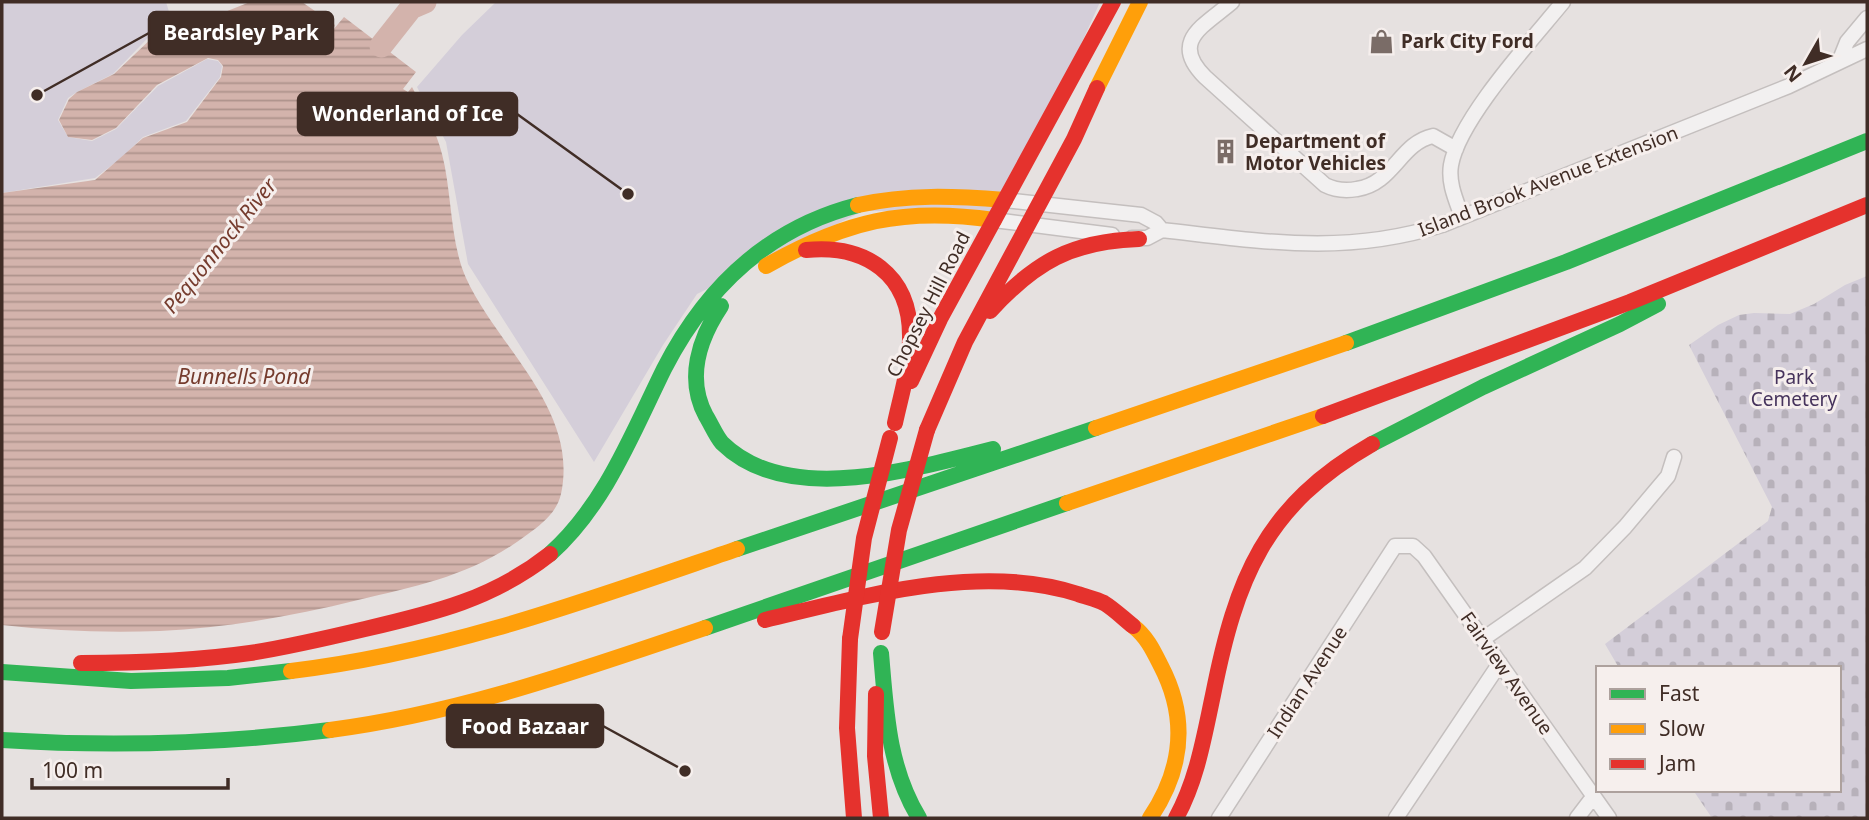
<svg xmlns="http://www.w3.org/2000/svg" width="1869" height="820" font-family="'Noto Sans',sans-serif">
  <defs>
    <pattern id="cemetery-stones" width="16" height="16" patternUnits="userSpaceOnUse" patternTransform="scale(1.75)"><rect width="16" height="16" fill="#d4ced9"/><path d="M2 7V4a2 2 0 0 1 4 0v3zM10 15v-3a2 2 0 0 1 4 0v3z" fill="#b7b1ba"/></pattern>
    <pattern id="water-rules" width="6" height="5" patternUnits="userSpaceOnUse" patternTransform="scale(1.75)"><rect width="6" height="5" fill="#d3b3ac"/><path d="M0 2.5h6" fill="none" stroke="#ad928c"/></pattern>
  </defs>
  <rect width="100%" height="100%" fill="#e6e1e0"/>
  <path fill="url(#cemetery-stones)" d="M 1867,276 L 1867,818 L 1712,818 L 1693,790 L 1839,790 L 1839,668 L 1619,668 L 1605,644 L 1768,521 L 1772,507 L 1689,345 L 1718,325 L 1739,315 L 1754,313 L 1790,314 L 1814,304 L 1845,285 Z"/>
  <path fill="#d4ced9" d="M 2,2 L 166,2 L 170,15 L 113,74 L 77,92 L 68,98 L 58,120 L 68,137 L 92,141 L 116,129 L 158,86 L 207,59 L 218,61 L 222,66 L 220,77 L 186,121 L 143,137 L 120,159 L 95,178 L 2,193 Z
    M 496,2 L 1100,2 L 1032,153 L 1000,211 L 863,211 L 697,294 L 663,345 L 594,462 L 468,264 L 446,142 L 417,87 L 462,35 Z"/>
  <path fill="url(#water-rules)" d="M 250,2 L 302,2 L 335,25 L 333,30 L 344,17 L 416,72 L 403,89 L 408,92 L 412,87 C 423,108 436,130 442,154 C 452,192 450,243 466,278 C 498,348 579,409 561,494 C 557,512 542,524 528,534 C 474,575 422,585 358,600 C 293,616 227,628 160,631 C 107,633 54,631 2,625 L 2,193 L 95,180 L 143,138 L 187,122 L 221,77 L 223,66 L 218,60 L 208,58 L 157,85 L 116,128 L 92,140 L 68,137 L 59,120 L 69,99 L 77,92 L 114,74 L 154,36 L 197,23 Z"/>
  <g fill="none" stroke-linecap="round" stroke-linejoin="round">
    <path stroke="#d3b3ac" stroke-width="23" d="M 381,46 L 411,8 L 425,2"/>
    <defs>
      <path id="street" d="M 1232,2 C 1204,26 1169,41 1205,77 L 1325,185 C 1335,190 1346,191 1357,189 C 1393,184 1400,143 1433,136 L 1456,149
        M 1839,62 L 1847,42 L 1867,18
        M 1005,200 L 1141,215 L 1156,223 L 1162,230
        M 1462,217 C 1456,200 1448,183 1451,165 C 1459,119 1532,40 1563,2
        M 994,220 L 1112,235
        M 1132,238 L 1147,238 L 1162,230 C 1261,241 1344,256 1442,225 L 1789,86 L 1867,49
        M 1483,639 L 1585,568 L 1625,527 L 1668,476 L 1674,457
        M 1219,818 L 1395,546 L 1413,546 L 1424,556 L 1609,818
        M 1396,818 L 1500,663
        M 1577,818 L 1593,797"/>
    </defs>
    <use href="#street" stroke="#c4bfbe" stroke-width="17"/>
    <use href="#street" stroke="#f2f0f0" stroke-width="14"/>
    <path stroke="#30b455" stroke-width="16" d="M 721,306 C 699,339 686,379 706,416 C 711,424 716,436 722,443 C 788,508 915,468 993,449
      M 1346,343 L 1566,262 L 1867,141
      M 1372,444 L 1483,387 L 1620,324 L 1658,304
      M 737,549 L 1096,428
      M 550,554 C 605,505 632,434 664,369 C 706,287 768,228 858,205
      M 705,628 L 1067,503
      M 881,653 C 886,711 888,767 919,818
      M 2,672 L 131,681 L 228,678 L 291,671
      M 2,740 C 113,747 219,744 330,730"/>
    <path stroke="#ff9f0a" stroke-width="16" d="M 1097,88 L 1140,2
      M 858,205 C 908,194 954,196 1005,200
      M 766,266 C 845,221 903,207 994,220
      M 1096,428 L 1346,343
      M 1067,503 L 1323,416
      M 1133,626 C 1147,637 1153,650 1161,666 C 1188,718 1183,769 1150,818
      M 291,671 C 445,653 591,599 737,549
      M 330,730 C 461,713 580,670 705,628"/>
    <path stroke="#e5322d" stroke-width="16" d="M 806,250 C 865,244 911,274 910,338 C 910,367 901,395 895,423
      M 990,311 C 1035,262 1072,241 1139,239
      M 911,381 L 940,319 L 1113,2
      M 1323,416 L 1630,302 L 1867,205
      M 927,430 L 965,342 L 1074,139 L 1097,88
      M 765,620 C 862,597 980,562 1078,594 C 1086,597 1096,599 1104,603 C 1114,609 1124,619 1133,626
      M 850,639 L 847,728 L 854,818
      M 81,663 C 138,663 194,661 250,653 C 289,647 327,638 365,629 C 434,613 493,599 550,554
      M 876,694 L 875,756 L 881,818
      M 1176,818 C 1197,780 1204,737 1213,695 C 1236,579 1264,506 1372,444"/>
    <path stroke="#e5322d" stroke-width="16" d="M 882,632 L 899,530 L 927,430
      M 850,639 L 864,538 L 890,438"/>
  </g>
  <defs>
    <symbol id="shop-bare" viewBox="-9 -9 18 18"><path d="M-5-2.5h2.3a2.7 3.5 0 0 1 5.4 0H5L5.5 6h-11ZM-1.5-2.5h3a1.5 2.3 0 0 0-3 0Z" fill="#7a6c67" stroke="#f6efed" stroke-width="2.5" paint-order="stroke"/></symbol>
    <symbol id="building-bare" viewBox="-9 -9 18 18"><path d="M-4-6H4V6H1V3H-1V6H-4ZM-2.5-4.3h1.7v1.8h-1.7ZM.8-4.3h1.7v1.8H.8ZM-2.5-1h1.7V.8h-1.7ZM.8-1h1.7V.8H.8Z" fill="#7a6c67" stroke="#f6efed" stroke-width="2.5" paint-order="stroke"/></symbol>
  </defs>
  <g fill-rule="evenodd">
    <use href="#shop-bare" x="1364" y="24" width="35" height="35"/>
    <use href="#building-bare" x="1208" y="134" width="35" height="35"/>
  </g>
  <g text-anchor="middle" stroke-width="6" stroke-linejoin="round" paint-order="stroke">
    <g font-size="19" font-weight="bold" fill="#402d26" stroke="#f6efed" text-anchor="start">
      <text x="1401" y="48">Park City Ford</text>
      <text x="1245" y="148">Department of<tspan x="1245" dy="22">Motor Vehicles</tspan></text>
    </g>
    <g font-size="19" fill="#402d26" stroke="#f6efed">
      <text transform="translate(1548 181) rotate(-21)" y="7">Island Brook Avenue Extension</text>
      <text transform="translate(928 304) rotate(-63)" y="7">Chopsey Hill Road</text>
      <text transform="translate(1507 673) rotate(55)" y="7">Fairview Avenue</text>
      <text transform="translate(1307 682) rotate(-57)" y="7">Indian Avenue</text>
    </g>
    <g font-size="19" fill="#46335c" stroke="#f6efed">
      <text x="1794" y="384">Park<tspan x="1794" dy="22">Cemetery</tspan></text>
    </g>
    <g font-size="21" font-style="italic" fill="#763c2e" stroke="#f6efed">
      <text transform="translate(220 246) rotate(-51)" y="7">Pequonnock River</text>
      <text x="244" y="384">Bunnells Pond</text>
    </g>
  </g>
  <path fill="none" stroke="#402d26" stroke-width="2.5" d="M37 95L149 33M628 194L517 114M685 771L603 726"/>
  <g fill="#402d26" stroke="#f6efed" stroke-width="2.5">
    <circle cx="37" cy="95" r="7"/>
    <circle cx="628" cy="194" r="7"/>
    <circle cx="685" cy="771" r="7"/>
  </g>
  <g fill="#402d26" stroke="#402d26" stroke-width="2.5">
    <rect x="149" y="12" width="184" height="42" rx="7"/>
    <rect x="298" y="93" width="219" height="42" rx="7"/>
    <rect x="447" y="705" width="156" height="42" rx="7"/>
  </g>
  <g font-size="21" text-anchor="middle" font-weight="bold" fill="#fff">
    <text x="241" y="40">Beardsley Park</text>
    <text x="408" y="121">Wonderland of Ice</text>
    <text x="525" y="734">Food Bazaar</text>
  </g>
  <rect width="1869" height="820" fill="none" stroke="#402d26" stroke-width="7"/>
  <rect x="1596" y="666" width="245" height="126" fill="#f6efed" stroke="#ada19d" stroke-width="2"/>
  <rect x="1610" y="689" width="35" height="10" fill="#30b455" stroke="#ada19d" stroke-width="2"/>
  <text x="1659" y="701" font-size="21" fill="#402d26">Fast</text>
  <rect x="1610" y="724" width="35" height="10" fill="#ff9f0a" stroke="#ada19d" stroke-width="2"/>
  <text x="1659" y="736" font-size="21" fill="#402d26">Slow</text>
  <rect x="1610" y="759" width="35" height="10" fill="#e5322d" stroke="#ada19d" stroke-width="2"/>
  <text x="1659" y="771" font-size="21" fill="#402d26">Jam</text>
  <g transform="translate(1806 63) rotate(231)" stroke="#f6efed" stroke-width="5" paint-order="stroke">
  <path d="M0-5L12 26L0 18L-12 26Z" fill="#402d26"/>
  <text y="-10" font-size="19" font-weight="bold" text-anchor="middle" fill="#402d26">N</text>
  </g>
  <path d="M32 778v10h196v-10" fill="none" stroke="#402d26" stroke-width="3.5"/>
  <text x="42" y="778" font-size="21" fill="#402d26" stroke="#f6efed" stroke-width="5" paint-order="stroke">100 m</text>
</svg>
